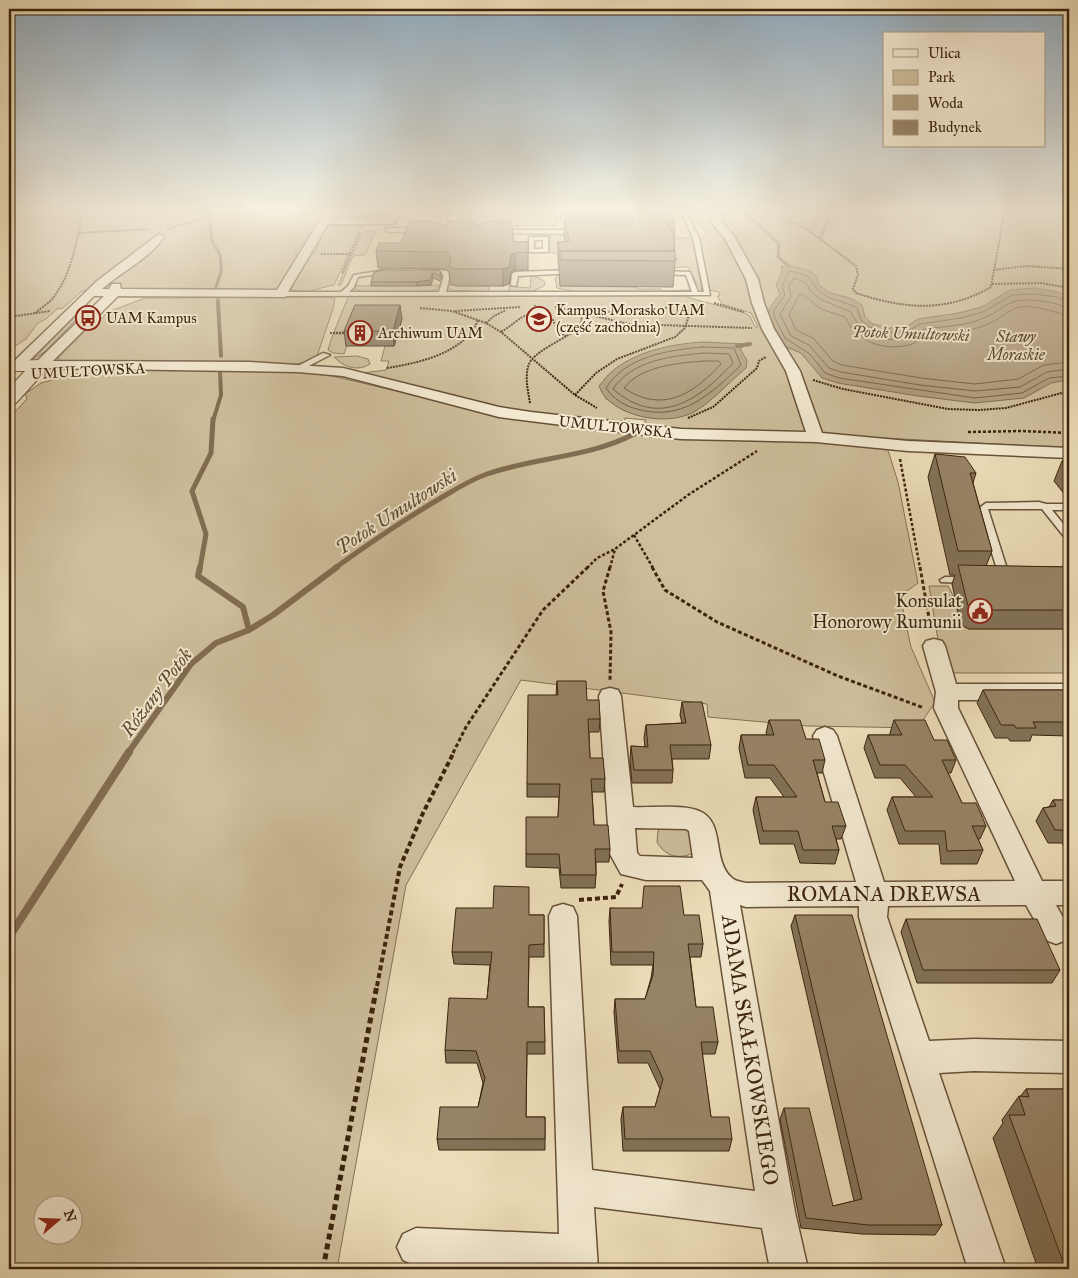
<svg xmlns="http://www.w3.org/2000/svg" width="1078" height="1278" font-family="'IM FELL Great Primer',serif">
  <rect width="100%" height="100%" fill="#ecddb8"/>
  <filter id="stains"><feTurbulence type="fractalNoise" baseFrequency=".004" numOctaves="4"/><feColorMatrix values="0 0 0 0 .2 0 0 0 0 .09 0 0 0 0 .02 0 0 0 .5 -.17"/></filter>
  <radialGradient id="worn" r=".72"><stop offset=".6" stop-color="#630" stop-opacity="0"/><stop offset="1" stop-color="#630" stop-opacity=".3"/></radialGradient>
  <path fill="#cebe9b" stroke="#847154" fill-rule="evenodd" d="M 9,210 L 326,210 L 306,244 L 301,244 L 295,254 L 300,254 L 278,288 L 274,290 L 82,291 L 63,308 L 57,309 L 46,319 L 38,323 L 26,339 L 9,350 Z
    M 334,210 L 381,210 L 376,220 L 336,220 L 330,218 Z
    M 459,210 L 555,210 L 556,214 L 546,215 L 556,216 L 556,226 L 448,225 L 456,224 Z
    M 685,210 L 1069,210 L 1069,315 L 982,307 L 907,326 L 784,346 L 801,353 L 816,370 L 1069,372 L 1069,448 L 884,438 L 898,482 L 918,583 L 900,596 L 911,647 L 935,702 L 918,728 L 808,726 L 708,717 L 707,704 L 521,680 L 406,885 L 337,1269 L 9,1269 L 9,418 L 27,399 L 25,394 L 41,383 L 74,374 L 211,367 L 319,373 L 513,418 L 645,434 L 643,427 L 646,420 L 625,418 L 625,423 L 631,426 L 517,412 L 362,373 L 386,370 L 389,361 L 381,361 L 385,346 L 394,346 L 352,332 L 334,332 L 349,295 L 683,296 L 745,313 L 750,316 L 755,327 L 758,327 L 751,313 L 722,304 L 717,296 L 720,296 L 719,292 L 709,290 L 698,238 L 707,237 L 700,221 L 689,221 ZM 723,388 L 704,404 L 642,416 L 623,410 L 605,398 ZM 42,1206 L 72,1206 L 72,1236 L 42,1236 Z
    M 332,223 L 375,223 L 362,225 L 348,254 L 337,254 L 348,255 L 334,285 L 313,290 L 311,292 L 291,290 L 309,254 L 314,254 L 319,244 L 315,244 L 327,224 Z
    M 363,231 L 376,231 L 365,255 L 353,256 L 341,285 L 338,285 Z
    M 540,233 L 594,233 L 562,255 L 549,252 L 551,237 L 533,237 L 534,235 Z
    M 668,238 L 692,238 L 702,290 L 701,290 C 697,281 691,275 688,267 L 657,268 L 678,259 L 674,257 Z
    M 559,275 L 568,275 L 560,278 L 560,286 L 637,287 L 637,289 L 661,289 L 662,291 L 690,290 L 681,292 L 576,292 L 557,288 L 555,278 Z
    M 531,276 L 539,278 L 545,282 L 544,286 L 533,291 L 509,292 L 509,286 L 530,288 Z
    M 356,285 L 361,286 L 439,285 L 437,289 L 429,292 L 364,292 L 355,289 Z
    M 448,285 L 489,286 L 489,292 L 449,290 Z
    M 330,297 L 335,299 L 333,309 L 317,356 L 305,362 L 288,366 L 64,362 L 59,360 L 58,357 L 88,326 L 94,326 L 108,312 L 145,298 Z
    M 88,307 L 46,351 L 32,360 L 32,357 L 80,309 Z
    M 333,334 L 351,334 L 344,354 L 333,353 L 328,350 Z
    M 357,356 L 368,359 L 370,364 C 357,372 344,367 334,357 Z
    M 929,586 L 948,586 L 954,597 L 961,625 L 969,629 L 1069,629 L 1069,673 L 952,673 L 938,640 Z
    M 688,825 L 693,853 C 678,860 665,856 657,842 L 658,831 L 662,827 Z"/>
  <path fill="#b09e7e" stroke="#816d51" d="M 788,265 L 810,271 L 817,277 L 819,285 L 830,293 L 850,298 L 862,305 L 865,317 L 873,324 L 889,328 L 907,326 L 918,319 L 960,313 L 982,307 L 1010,290 L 1034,288 L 1059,292 L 1069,298 L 1069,380 L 1051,383 L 1024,398 L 975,403 L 918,396 L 838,383 L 822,378 L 801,353 L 784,346 L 769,317 L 769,309 L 780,294 L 776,285 L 782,273 L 781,267 Z
    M 703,342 L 744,344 L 744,346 L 740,349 L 747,360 L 746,368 C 730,381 710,404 692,413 C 666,425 627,418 607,399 C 603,396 601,390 599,386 C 604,380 609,373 615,369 C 640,350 673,344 703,342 Z"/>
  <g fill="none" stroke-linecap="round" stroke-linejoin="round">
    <path stroke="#766146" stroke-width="1" d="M 1069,302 L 1057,297 L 1034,294 L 1012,295 L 983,312 L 961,318 L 920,324 L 908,331 L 889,333 L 870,327 L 861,320 L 857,308 C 845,301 827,300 817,289 C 813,285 812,280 808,276 L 790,271 L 782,285 L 785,295 L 774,310 L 774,316 L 785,338 L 810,354 L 825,373 L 839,378 L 975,398 L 1022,393 L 1049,378 L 1069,376
      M 1069,308 C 1052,302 1034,298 1016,301 C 1006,303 996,313 986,317 C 968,326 945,326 926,329 C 919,330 914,335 908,337 C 883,344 861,335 851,312 L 820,299 L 810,290 L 806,283 L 794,278 L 789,285 L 791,297 L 780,314 L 791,336 L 809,345 L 829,368 L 841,372 L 920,385 L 975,391 L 1020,387 L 1047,372 L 1069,369
      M 1069,316 C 1053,312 1032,303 1016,308 C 1006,312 997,321 986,325 C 967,333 946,331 926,337 C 920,338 915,344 909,345 C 882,351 858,342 845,317 L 821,309 L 802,294 L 799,295 L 789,315 L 796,330 L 813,338 L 833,361 L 842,365 L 921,378 L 975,384 L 1018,379 L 1044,365 L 1069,362
      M 703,347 L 734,348 L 741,365 C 711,394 682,422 637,409 C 625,406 613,399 606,388 C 626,356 669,350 703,347 Z
      M 704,353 L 729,354 L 733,363 C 699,400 659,429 613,389 C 632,360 672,356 704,353 Z
      M 704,361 L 719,361 L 721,364 C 693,394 663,414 624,388 C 641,366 678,363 704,361 Z"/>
    <path stroke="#816d51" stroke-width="3" d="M 208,210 L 212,241 L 220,255 L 221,264 L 221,272 L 215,290
      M 736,210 L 750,217 L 779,244 L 778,257 L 788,265
      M 218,298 L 218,303"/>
    <path stroke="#816d51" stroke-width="4" d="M 218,302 L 221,356
      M 737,346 L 750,344
      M 213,421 L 221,395 L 220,371"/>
    <path stroke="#816d51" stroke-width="5" d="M 200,568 L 206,534 L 192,491 L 211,453 L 213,419
      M 335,568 C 371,542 408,517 446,495 C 459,487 473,479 487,474 C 535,457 588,458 634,434"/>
    <path stroke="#816d51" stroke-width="6" d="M 249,630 L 273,615 L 337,567
      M 128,753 L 191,664 L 216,643 L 249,630 L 243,607 L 198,576 L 200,567"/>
    <path stroke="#816d51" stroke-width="8" d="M 9,937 L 129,752"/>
    <defs>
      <path id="service" d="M 680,210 L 685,210 L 699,238 L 710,295 L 281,296 L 278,294 L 281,292 L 341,292 L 348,286 L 354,275 L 390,269 L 393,271 L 392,272 L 358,277 L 354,287 L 349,292 L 439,292 L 444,275 L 424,272 L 423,271 L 426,269 L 447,271 L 450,275 L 446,292 L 692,292 L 686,275 L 658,274 L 657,273 L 660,271 L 690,272 L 698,292 L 704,292 L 693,238 Z
        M 422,228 L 424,231 L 388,232 L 385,230 L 388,228 Z
        M 497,230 L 579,230 L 582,232 L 579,234 L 495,233 Z
        M 529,237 L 548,237 L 548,252 L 529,252 ZM 534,240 L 543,240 L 543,249 L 534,249 Z
        M 574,270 L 577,272 L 576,273 L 518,276 L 516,286 L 511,285 L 512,274 L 515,272 Z
        M 323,353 L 330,355 L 301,370 L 294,368 Z
        M 1039,502 L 1046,504 L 1069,504 L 1069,510 L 1052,510 L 1069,531 L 1069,540 L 1066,539 L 1042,509 L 988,509 L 1007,569 L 1012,578 L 1007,581 L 1003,580 L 997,569 L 978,509 L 986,503 Z
        M 945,577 L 968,577 L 973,580 L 968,583 L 941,582 L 940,580 Z"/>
      <path id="minor" d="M 326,210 L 336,210 L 331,218 L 388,218 L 392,210 L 402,210 L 395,223 L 391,224 L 328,224 L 285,297 L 118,296 L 53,361 L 250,362 L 343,368 L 499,407 L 531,412 L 681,429 L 806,432 L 786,371 L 762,329 L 752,303 L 746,279 L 724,237 L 711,222 L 711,210 L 721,210 L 721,221 L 734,236 L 758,279 L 764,303 L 774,329 L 800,371 L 822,433 L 908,441 L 1069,448 L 1069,458 L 908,451 L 816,442 L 681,439 L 635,434 L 499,417 L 343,376 L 298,372 L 36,368 L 34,365 L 36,362 L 104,296 L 94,296 L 21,369 L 16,370 L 9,366 L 97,281 L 159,234 L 164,237 C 149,259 122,271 102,289 L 109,289 L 112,284 L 120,284 L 121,289 L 277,290 Z
        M 934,639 L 942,641 L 945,646 L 956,684 L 1069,684 L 1069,700 L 958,700 L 958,708 L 1042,881 L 1069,881 L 1069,905 L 1056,905 L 1069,928 L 1066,940 L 1056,944 L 1046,940 L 1026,905 L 888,906 L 887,917 L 929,1041 L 974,1039 L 1069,1041 L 1069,1073 L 974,1071 L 939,1073 L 1006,1269 L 968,1269 L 870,956 L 859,917 L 859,906 L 746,907 L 740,905 L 795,1212 L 808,1269 L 770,1269 L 762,1228 L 594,1207 L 598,1269 L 495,1269 L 416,1266 L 403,1260 L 397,1247 L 403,1234 L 416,1228 L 559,1234 L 549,916 L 553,907 L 563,904 L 573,907 L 577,916 L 592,1170 L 755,1191 L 710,891 L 702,880 L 646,880 L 621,874 L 610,854 L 599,696 L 602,690 L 610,688 L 618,690 L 621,696 L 633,807 C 652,808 682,804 699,811 C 726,822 711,860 732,878 C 735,881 742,882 746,883 L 856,882 L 813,736 L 817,730 L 825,727 L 833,730 L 837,736 L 884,882 L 1015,881 L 934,708 L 936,692 L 923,646 L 926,641 ZM 635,828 L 686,829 L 689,831 L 693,858 L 640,856 L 637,853 Z"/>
      <path id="tertiary" d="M 41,360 L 47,361 L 50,365 L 47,369 L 16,403 L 9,405 L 9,388 L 25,371 L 9,371 L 9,361 Z"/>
    </defs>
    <use href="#service" stroke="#675238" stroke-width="3"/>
    <use href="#minor" stroke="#675238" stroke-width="3"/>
    <use href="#tertiary" stroke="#675238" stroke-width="2"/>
    <path stroke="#3b240d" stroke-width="2" stroke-dasharray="2 1" stroke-linecap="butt" d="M 560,210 L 561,222
      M 760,210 L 804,227 L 856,266 L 858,275 L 853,289 L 856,293 C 904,309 946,313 991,287 L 1005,210
      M 410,211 L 448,211
      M 167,229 L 204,218
      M 79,233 L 148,229
      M 820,239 L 828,221 L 843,210
      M 321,254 L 350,254
      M 993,270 L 1026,266 L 1069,269
      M 342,273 L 360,233
      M 992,284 L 1041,283 L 1069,288
      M 714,303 L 744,312
      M 555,307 L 582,313 L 645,311 L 673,307
      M 420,308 L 452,311 L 486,323 L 501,332 L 575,395 L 597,408
      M 455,311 L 521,307
      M 35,313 C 41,308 48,304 53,298 C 72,274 77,239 83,210
      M 9,317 L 50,311
      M 486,323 L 494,316 L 506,310
      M 533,324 L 535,305
      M 501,332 C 523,319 523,307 553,320 L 558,331 L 567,337
      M 330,333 L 347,333
      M 387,368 C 419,363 465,353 478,320
      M 813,380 L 843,389 L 948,409 L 979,410 L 1006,408 L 1069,391
      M 575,395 L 596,373 L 617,359 L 675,337 L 685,328 L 689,315 L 684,305
      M 530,403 C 528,391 525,379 528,367 C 531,351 569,338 581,326 L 582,313 L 629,324 L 752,328
      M 688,418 L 713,407 L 757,368 L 759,361 L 766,357"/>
    <path stroke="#3b240d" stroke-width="2.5" stroke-dasharray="3 2" stroke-linecap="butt" d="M 968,432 L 1022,431 L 1069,433
      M 900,459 L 920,568
      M 634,535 L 653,568
      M 587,568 L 597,558 L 615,549
      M 610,568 L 615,549 L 688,495 L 757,451"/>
    <path stroke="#3b240d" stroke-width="3" stroke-dasharray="4 2.5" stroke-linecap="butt" d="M 610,567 L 603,591 L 611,632 L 610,680
      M 652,567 L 665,590 L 717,622 L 838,676 L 924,708
      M 920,567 L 931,629
      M 453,753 L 466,727 L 543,610 L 588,567"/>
    <path stroke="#3b240d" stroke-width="4" stroke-dasharray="5 3" stroke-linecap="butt" d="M 579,900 L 616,897 L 622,884
      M 1065,949 L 1069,957
      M 377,986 L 400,867 L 423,813 L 454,752"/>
    <path stroke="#3b240d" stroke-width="5" stroke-dasharray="6 4" stroke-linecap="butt" d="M 323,1269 L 377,985"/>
    <use href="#service" fill="#f3e9d1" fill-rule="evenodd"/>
    <use href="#minor" fill="#f3e9d1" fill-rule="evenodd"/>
    <use href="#tertiary" fill="#f3e9d1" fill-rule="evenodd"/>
  </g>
  <path fill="#827258" stroke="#3b240d" d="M 564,210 L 671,210 L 675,223 L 674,239 L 675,261 L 673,287 L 560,286 L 559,268 L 558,259 L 558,242 L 566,242 L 564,236 Z
    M 446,226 L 514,242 L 528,242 L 528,270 L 515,270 L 511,272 L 509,284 L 503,286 L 457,286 L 450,284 L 449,272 L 447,269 L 378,268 L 376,251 L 401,243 Z
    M 441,272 L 442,276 L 440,281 L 433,278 L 431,285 L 417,286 L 371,286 L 371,282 Z
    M 402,319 L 394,346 L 346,346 L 344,331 Z
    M 935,454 L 976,473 L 973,483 L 992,551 L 986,566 L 1069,567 L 1069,629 L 969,629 L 961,625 L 952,584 L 955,575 L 950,575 L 928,477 Z
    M 1062,461 L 1069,461 L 1069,500 L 1054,481 Z
    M 557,681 L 587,700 L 600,719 L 599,732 L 589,732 L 590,758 L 605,779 L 604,792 L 592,792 L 594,825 L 610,849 L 609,862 L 596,862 L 596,875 L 595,888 L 561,888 L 559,868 L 526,867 L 526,854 L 558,817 L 559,797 L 527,797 L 527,784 L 556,695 Z
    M 983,690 L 1069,690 L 1069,736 L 1032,735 L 1030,741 L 1010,741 L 1008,738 L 995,738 L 977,703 Z
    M 682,702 L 711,745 L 709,759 L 672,759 L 673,770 L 672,783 L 632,783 L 630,760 L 631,746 L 645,747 L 644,738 L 646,725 L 682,723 L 680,715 Z
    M 769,720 L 806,739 L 825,760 L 822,773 L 817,773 L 825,802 L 846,826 L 841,839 L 836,839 L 839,850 L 835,864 L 800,863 L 794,844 L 760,844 L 753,810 L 756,797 L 784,797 L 770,778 L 745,778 L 739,748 L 741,735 L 767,735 L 766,733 Z
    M 894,720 L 934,740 L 956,760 L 951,773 L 948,773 L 962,803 L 986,826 L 980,839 L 978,839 L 983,850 L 977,864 L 941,864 L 939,844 L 899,844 L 887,810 L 892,797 L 916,797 L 900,778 L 875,778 L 864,748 L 868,735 L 890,735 L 890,733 Z
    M 1053,800 L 1069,800 L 1069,854 L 1068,854 L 1062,843 L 1048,843 L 1036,821 L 1043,808 L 1049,807 Z
    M 610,908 L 684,915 L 703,944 L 701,957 L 690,957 L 696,1007 L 718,1042 L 715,1054 L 702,1054 L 711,1117 L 732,1139 L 729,1151 L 623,1151 L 621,1119 L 623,1107 L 655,1107 L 660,1089 L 648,1063 L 618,1063 L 614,1012 L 615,999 L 645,999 L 651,978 L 653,965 L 611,965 L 609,921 Z
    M 529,915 L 544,915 L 544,957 L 529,957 L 528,1007 L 544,1007 L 545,1054 L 527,1054 L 526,1117 L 545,1117 L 545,1150 L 439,1150 L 437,1139 L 478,1107 L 483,1083 L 477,1063 L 446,1063 L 445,1050 L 487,999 L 490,965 L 454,964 L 452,952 Z
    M 795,915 L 942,1225 L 935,1235 L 862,1234 L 801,1228 L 780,1119 L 784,1108 L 833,1206 L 854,1201 L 791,926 Z
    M 906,919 L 1060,970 L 1052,983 L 917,983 L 901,932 Z
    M 1026,1089 L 1069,1089 L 1069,1269 L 1038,1269 L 993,1138 L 1003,1123 L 1002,1120 L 1019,1096 L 1020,1097 Z"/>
  <path fill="#6a5c47" stroke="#3b240d" d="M 515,253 L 515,270 L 511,272 L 509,284 L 503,286 L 503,269 L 511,255 Z
    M 432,273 L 433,278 L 431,285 L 417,286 L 416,282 Z
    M 400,305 L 402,319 L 394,346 L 393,331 Z"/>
  <path fill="#978466" stroke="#3b240d" d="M 565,210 L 671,210 L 675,223 L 666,223 L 674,234 L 674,251 L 559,251 L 558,242 L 569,241 L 565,219 L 600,220 L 602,224 L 606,226 L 629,226 L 634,222 L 633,216 L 628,212 L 566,212 Z
    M 409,221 L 432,221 L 446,226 L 448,221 L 475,221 L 476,226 L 491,221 L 511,221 L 514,242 L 528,242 L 528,252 L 515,253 L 511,255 L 509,267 L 503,269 L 456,269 L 449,266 L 451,258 L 446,252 L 376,251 L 379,243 L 401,243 Z
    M 560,251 L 675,251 L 675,261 L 560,260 Z
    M 384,270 L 438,270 L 441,272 L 440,276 L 432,273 L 430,280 L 416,282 L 371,282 L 374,272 Z
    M 355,305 L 400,305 L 393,331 L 344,331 Z
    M 935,454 L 965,457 L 976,473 L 970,473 L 992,551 L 958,551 Z
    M 1062,461 L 1069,461 L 1069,470 Z
    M 958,565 L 1069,567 L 1069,610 L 976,610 L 968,606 Z
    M 557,681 L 586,681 L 587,700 L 599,700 L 600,719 L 588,719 L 590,758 L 603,758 L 605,779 L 591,779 L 594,825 L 608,825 L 610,849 L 595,849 L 596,875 L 561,875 L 559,854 L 526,854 L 526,817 L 558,817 L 560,784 L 527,784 L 528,695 L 558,695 Z
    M 983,690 L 1069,690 L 1069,722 L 1033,722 L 1036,728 L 1016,728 L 1014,725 L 1001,725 Z
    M 682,702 L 702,702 L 711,745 L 670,745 L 673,770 L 634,770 L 631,746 L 648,747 L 646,725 L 686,723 Z
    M 769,720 L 800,720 L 806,739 L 819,739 L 825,760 L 813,760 L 825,802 L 838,802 L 846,826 L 832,826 L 839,850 L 803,850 L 798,831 L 763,831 L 756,797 L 797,797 L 774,765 L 748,765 L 741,735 L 774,735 Z
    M 894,720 L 925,720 L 934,740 L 947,740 L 956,760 L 942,760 L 962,803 L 976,803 L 981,814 L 986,826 L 972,826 L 983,850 L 947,851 L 945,831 L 905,831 L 892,797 L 933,797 L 905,765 L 880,765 L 868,735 L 902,735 Z
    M 1053,800 L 1069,800 L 1069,830 L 1055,830 L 1043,808 L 1056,806 Z
    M 494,886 L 529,887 L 529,915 L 544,915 L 544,944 L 529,945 L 528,1007 L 544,1007 L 545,1042 L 527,1042 L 526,1117 L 545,1117 L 545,1139 L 437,1139 L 440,1107 L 478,1107 L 485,1078 L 476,1051 L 445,1050 L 449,998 L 487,999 L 492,952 L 452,952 L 456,908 L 493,908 Z
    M 644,886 L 680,886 L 684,915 L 699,915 L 703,944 L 688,944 L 696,1007 L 713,1007 L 718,1042 L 701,1042 L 711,1117 L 729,1117 L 732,1139 L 625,1139 L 623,1107 L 655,1107 L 663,1079 L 650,1051 L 619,1051 L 615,999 L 645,999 L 653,975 L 654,952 L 612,952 L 610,908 L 642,908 Z
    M 795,915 L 852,915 L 942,1225 L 868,1225 L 806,1218 L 784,1108 L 809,1108 L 833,1206 L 862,1199 Z
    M 906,919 L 1037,919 L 1060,970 L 923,970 Z
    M 1026,1089 L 1069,1089 L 1069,1267 L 1065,1267 L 1009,1115 L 1025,1115 L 1019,1096 L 1029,1097 Z"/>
  <linearGradient id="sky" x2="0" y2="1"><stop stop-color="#91abbe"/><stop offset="0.54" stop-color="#f6f0df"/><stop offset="1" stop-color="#f6f0df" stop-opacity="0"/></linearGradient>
  <rect width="1078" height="389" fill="url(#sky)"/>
  <defs>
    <symbol id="bus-ring" viewBox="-11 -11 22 22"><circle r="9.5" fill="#f3e9d1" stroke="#8f2418" stroke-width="1.5"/><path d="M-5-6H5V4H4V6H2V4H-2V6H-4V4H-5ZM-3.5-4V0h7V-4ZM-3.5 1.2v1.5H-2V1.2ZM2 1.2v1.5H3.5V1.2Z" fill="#8f2418"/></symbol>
    <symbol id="university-ring" viewBox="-11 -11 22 22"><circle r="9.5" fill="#f3e9d1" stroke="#8f2418" stroke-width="1.5"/><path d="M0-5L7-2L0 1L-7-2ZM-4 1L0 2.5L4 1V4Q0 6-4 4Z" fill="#8f2418"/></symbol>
    <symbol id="building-ring" viewBox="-11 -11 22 22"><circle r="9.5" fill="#f3e9d1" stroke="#8f2418" stroke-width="1.5"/><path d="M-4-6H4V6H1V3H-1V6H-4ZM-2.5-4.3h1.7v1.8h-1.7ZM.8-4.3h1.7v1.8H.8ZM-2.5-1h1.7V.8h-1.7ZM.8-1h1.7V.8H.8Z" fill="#8f2418"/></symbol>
    <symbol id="civic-ring" viewBox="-11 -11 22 22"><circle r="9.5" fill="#f3e9d1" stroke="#8f2418" stroke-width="1.5"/><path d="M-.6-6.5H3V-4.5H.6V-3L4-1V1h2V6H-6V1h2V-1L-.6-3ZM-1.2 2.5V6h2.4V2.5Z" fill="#8f2418"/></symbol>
  </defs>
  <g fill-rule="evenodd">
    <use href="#bus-ring" x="74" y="304" width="28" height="28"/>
    <use href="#university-ring" x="525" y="305" width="28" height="28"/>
    <use href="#building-ring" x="346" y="319" width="28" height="28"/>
    <use href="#civic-ring" x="966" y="597" width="28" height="28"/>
  </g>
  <g text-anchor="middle" stroke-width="4" stroke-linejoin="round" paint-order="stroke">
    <g font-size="15" fill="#3b240d" stroke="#f3e9d1" text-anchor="start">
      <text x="556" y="315">Kampus Morasko UAM<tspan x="556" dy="17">(część zachodnia)</tspan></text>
      <text x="106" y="323">UAM Kampus</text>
      <text x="378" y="338">Archiwum UAM</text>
    </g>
    <g font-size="15" fill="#3b240d" stroke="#f3e9d1">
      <text transform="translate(88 371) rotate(-3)" y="5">UMULTOWSKA</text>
      <text transform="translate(616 427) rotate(6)" y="5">UMULTOWSKA</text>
    </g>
    <g font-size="16" font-style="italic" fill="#5e492f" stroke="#f3e9d1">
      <text transform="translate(911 333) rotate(2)" y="6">Potok Umultowski</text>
      <text x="1016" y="342">Stawy<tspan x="1016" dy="18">Moraskie</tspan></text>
    </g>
    <g font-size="18" fill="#3b240d" stroke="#f3e9d1" text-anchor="end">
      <text x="962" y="607">Konsulat<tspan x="962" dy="21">Honorowy Rumunii</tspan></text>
    </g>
    <g font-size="19" font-style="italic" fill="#5e492f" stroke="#f3e9d1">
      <text transform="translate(396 511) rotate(-33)" y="7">Potok Umultowski</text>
      <text transform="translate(156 692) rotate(-53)" y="7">Różany Potok</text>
    </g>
    <g font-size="21" fill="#3b240d" stroke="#f3e9d1">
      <text x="884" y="901">ROMANA DREWSA</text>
      <text transform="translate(750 1050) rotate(81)" y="7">ADAMA SKAŁKOWSKIEGO</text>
    </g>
  </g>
  <rect width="1078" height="1278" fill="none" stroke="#ecddb8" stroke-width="30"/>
  <rect x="10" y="10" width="1058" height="1258" fill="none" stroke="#3b240d" stroke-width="2.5"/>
  <rect x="15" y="15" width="1048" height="1248" fill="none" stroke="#3b240d"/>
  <rect x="883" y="32" width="162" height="115" fill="#f3e9d1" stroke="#a99a83"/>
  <rect x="893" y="49" width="25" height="8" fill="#f3e9d1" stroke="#a99a83"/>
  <text x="928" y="58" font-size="15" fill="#3b240d">Ulica</text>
  <rect x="893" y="70" width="25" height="15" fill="#cebe9b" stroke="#a99a83"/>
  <text x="928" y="82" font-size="15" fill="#3b240d">Park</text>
  <rect x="893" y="95" width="25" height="15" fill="#b09e7e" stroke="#a99a83"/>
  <text x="928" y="108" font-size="15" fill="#3b240d">Woda</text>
  <rect x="893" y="120" width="25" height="15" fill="#978466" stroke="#a99a83"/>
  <text x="928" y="132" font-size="15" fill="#3b240d">Budynek</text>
  <g transform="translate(58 1220) rotate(71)"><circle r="24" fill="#f3e9d1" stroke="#a99a83"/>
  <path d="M0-4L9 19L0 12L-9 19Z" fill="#8f2418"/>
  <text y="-8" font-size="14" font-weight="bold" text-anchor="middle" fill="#3b240d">N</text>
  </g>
  <rect width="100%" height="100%" filter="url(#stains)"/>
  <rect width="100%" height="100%" fill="url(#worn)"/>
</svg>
